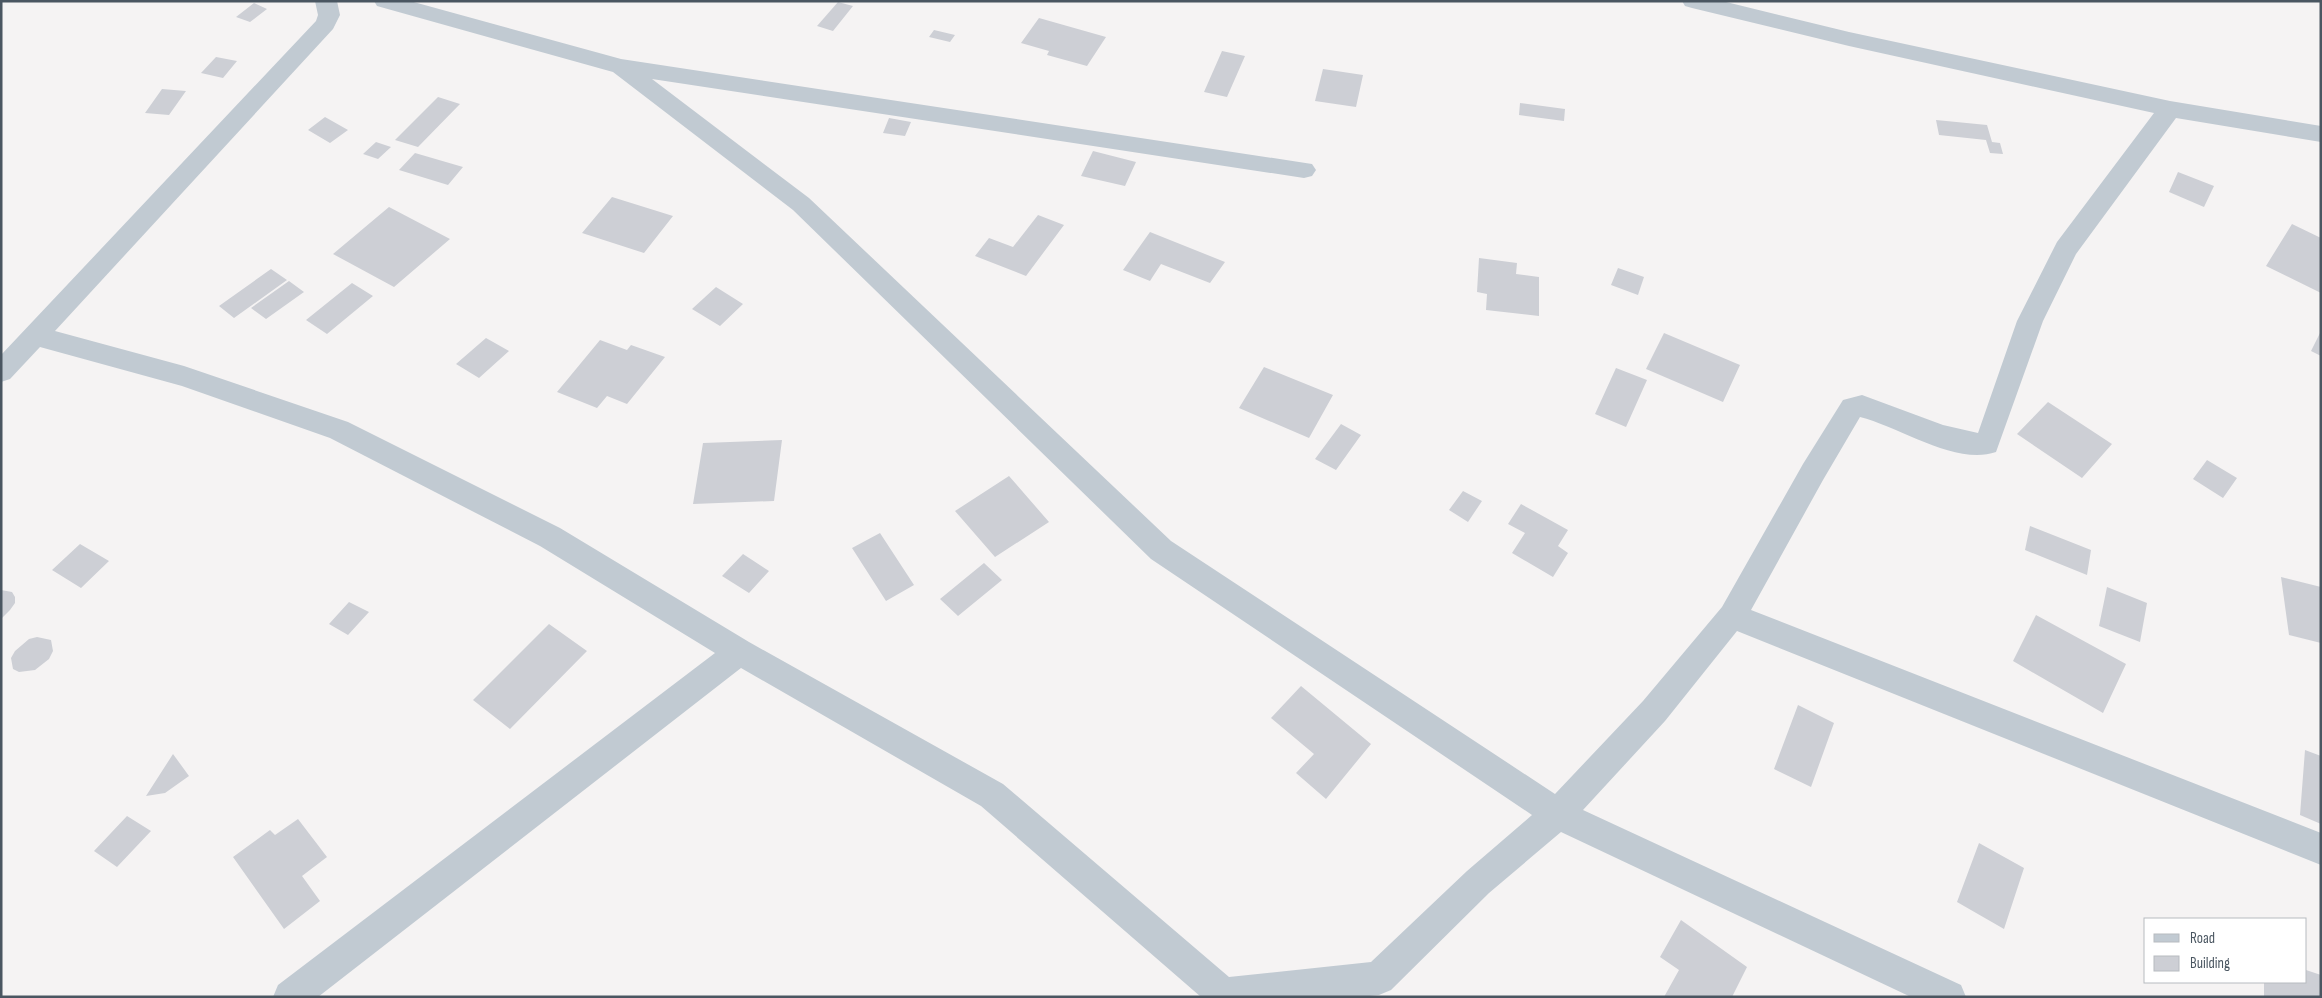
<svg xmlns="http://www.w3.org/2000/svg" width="2322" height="998" font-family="'Sofia Sans Condensed',sans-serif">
  <rect width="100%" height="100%" fill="#f5f3f3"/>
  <path fill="#cdcfd5" d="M 838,2 L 853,6 L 833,31 L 817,26 Z
    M 254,3 L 267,9 L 250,22 L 236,17 Z
    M 1039,18 L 1106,37 L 1087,66 L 1047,55 L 1049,51 L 1021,43 Z
    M 934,30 L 955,35 L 950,42 L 929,37 Z
    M 1222,51 L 1245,56 L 1227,97 L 1204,92 Z
    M 216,57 L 237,61 L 223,78 L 201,73 Z
    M 1323,69 L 1363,75 L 1356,107 L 1315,101 Z
    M 162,89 L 186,91 L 169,115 L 145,113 Z
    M 438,97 L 460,104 L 418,147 L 395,140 Z
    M 1520,103 L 1565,109 L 1564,121 L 1519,115 Z
    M 325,117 L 348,130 L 330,143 L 308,130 Z
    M 889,118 L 911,122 L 905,136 L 883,133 Z
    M 1936,120 L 1987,125 L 1992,142 L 2000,143 L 2003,154 L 1990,153 L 1986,140 L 1939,135 Z
    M 376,142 L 391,147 L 378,159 L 363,154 Z
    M 1093,151 L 1136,162 L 1125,186 L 1081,176 Z
    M 415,153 L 463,167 L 448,185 L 399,170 Z
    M 2178,172 L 2214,186 L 2204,207 L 2169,192 Z
    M 612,197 L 673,216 L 644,253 L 582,233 Z
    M 389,207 L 450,239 L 394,287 L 333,254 Z
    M 1038,215 L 1064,225 L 1026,276 L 975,256 L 989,238 L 1013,247 Z
    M 2292,224 L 2321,238 L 2321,293 L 2266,266 Z
    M 1150,232 L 1225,262 L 1210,283 L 1161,264 L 1150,281 L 1123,270 Z
    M 1479,258 L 1517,263 L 1516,274 L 1539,277 L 1539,316 L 1486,310 L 1487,294 L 1477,292 Z
    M 1618,268 L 1644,277 L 1638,295 L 1611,285 Z
    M 271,269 L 287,280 L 234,318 L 219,306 Z
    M 289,281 L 304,292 L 266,319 L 251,308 Z
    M 352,283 L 373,296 L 327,334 L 306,320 Z
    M 716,287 L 743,304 L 720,326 L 692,309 Z
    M 2321,331 L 2321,356 L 2311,351 Z
    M 1664,333 L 1740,365 L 1723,402 L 1646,369 Z
    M 486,338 L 509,351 L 479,378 L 456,364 Z
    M 600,340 L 627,350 L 631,345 L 665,357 L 627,404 L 607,396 L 597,408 L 557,392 Z
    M 1264,367 L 1333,395 L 1309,438 L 1239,408 Z
    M 1616,368 L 1647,380 L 1626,427 L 1595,414 Z
    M 2048,402 L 2112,444 L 2082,478 L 2017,434 Z
    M 1341,424 L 1361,435 L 1336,470 L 1315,459 Z
    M 782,440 L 774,501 L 693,504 L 703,443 Z
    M 2207,460 L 2237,478 L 2223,498 L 2193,479 Z
    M 1009,476 L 1049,522 L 995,557 L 955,511 Z
    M 1463,491 L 1482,501 L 1468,522 L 1449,510 Z
    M 1521,504 L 1568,530 L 1558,546 L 1568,553 L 1553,577 L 1512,553 L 1525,533 L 1508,524 Z
    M 2030,526 L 2091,550 L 2087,575 L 2025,550 Z
    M 880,533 L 914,585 L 886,601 L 852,548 Z
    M 80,544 L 109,561 L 81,588 L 52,570 Z
    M 743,554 L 769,571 L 749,593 L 722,576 Z
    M 984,563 L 1002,580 L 958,616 L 940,599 Z
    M 2281,577 L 2321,587 L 2321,643 L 2289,635 Z
    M 2107,587 L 2147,603 L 2140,642 L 2099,626 Z
    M 1,590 L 12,592 L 15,597 L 15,603 L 10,610 L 1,619 Z
    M 349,602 L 369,612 L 348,635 L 329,624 Z
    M 2036,615 L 2126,664 L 2103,713 L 2013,661 Z
    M 549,624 L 587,651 L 510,729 L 473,700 Z
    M 37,637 L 51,640 L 53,651 L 49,659 L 35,670 L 19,672 L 13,669 L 11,658 L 15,651 L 29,639 Z
    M 1301,686 L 1371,744 L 1326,799 L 1296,773 L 1314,754 L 1271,718 Z
    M 1798,705 L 1834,723 L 1811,787 L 1774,769 Z
    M 2305,750 L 2321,756 L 2321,824 L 2300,815 Z
    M 173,754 L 189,776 L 165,793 L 146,796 Z
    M 127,816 L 151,831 L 117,867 L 94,851 Z
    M 298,819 L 327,857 L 302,876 L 320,901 L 284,929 L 233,857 L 270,830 L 275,835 Z
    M 1979,843 L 2024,868 L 2004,929 L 1957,902 Z
    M 1681,920 L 1747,967 L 1732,997 L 1664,997 L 1679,970 L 1660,957 Z
    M 2306,970 L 2321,975 L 2321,997 L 2264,997 L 2264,982 L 2306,982 Z"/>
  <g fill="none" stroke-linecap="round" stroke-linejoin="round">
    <path fill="#c1cad2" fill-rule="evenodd" d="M 315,1 L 337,1 L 340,15 L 333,29 L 55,331 L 184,366 L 348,422 L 560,528 L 749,642 L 1003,784 L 1229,977 L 1371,962 L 1467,871 L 1532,815 L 1151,559 L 793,210 L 613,72 L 377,6 L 374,1 L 410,1 L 621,59 L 1312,164 L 1316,170 L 1312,176 L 1304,178 L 652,79 L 809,198 L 1171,541 L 1555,794 L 1643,701 L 1722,607 L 1803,464 L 1843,400 L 1862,395 L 1943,425 L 1978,433 L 2017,321 L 2057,242 L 2154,113 L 1849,46 L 1692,8 L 1685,6 L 1682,1 L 1722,1 L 1849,32 L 2170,101 L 2321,126 L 2321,142 L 2176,118 L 2076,254 L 2043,321 L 1996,452 C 1956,466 1900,427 1860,417 L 1823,480 L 1751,610 L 2321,833 L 2321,865 L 1737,631 L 1665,721 L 1583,810 L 1961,985 L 1966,997 L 1911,997 L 1561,832 L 1489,893 L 1391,990 L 1379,995 L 1360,997 L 1201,997 L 981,806 L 741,668 L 318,997 L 273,997 L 278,985 L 715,653 L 540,546 L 330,438 L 182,386 L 40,347 L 10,379 L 1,382 L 1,355 L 316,21 L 318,15 Z"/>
  </g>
  <rect width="2322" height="998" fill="none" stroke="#4a5661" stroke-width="5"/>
  <rect x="2144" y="918" width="162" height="65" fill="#ffffff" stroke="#b7bbc0"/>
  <rect x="2154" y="934" width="25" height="8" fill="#c1cad2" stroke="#b7bbc0"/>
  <text x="2190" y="943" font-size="15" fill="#4a5661">Road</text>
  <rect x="2154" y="956" width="25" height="15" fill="#cdcfd5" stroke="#b7bbc0"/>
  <text x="2190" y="968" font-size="15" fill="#4a5661">Building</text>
</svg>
